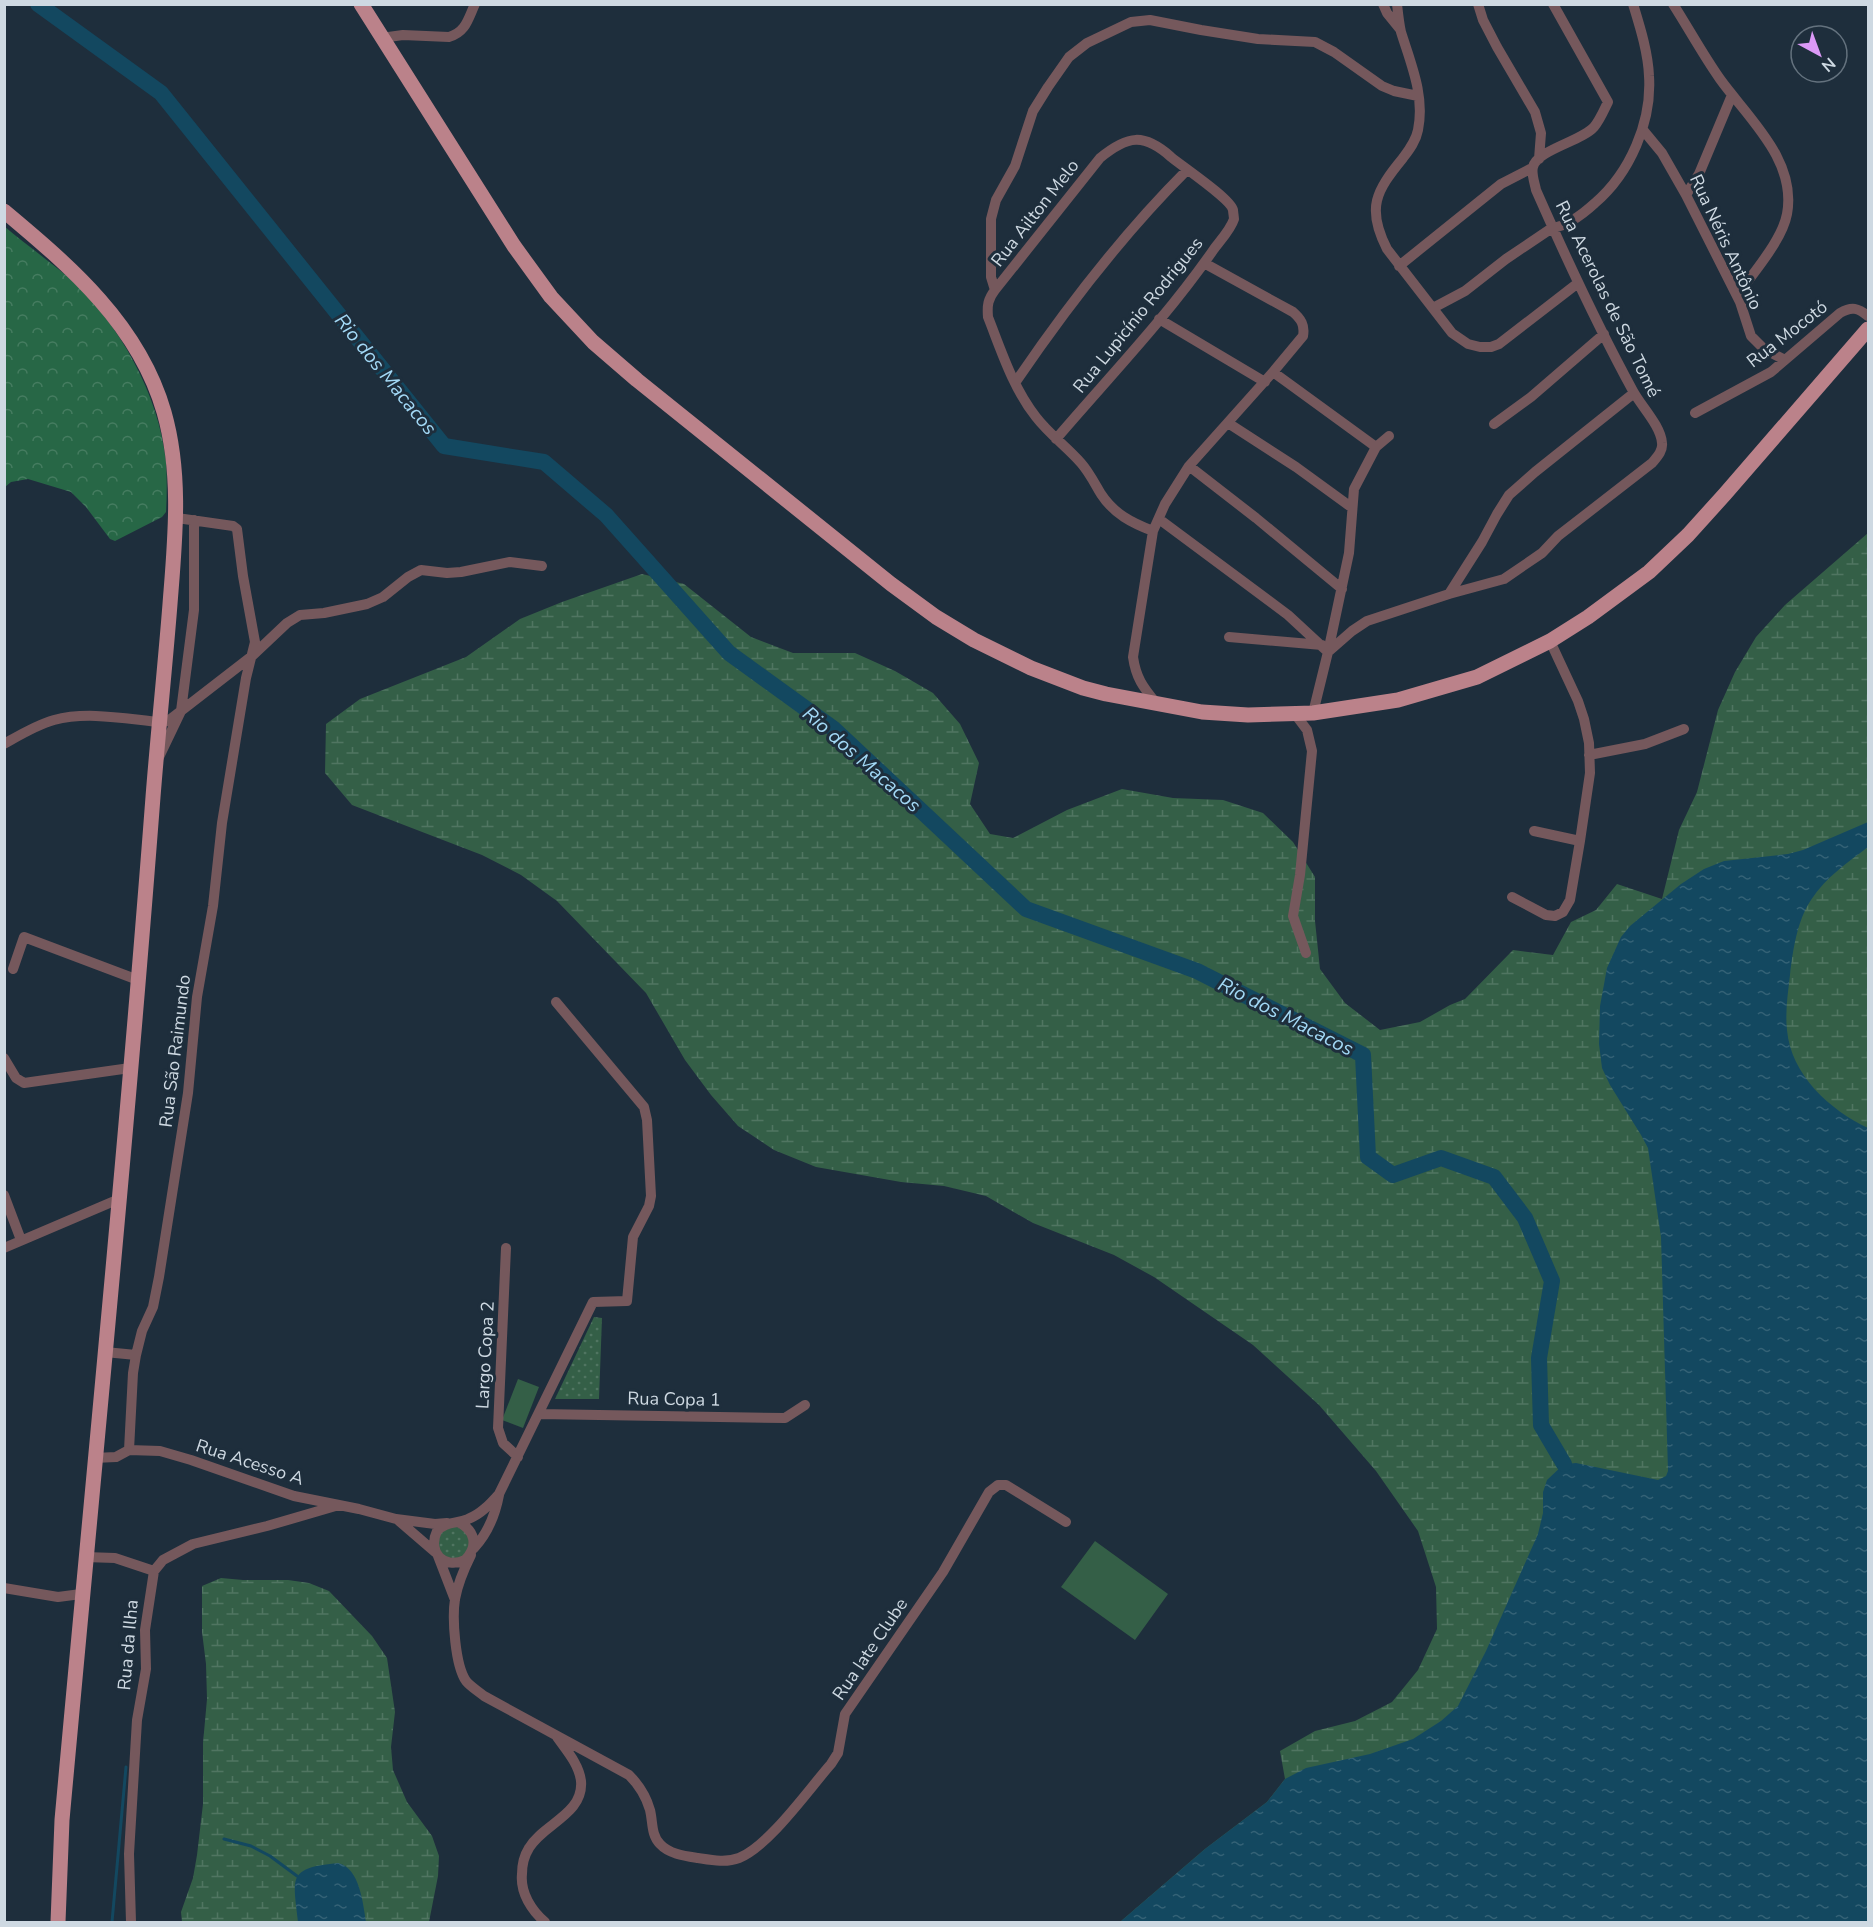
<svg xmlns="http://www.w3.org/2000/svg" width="1873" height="1927" font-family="'Nunito Sans',sans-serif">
  <defs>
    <pattern id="forest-crowns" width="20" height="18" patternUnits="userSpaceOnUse" patternTransform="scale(1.5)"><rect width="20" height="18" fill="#276746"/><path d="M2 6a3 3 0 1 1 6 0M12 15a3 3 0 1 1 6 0" fill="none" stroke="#457c60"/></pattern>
    <pattern id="wetland-marsh" width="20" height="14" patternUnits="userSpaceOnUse" patternTransform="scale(1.5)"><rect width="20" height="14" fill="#345f47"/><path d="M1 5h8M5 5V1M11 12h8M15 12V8" fill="none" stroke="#507561"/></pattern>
    <pattern id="park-dots" width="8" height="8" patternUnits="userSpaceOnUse" patternTransform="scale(1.5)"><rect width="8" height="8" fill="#345f47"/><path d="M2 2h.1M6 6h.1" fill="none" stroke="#507561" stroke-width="1.8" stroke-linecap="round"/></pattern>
    <pattern id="water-ripples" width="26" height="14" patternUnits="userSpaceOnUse" patternTransform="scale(1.5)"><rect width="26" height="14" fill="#134860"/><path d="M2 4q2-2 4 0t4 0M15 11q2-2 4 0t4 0" fill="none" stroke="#346276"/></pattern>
  </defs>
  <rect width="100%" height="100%" fill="#1e2e3c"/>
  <path fill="url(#forest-crowns)" d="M 4,226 C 25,244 48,260 69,278 C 119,323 159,394 166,462 C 167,479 167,496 166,512 L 162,517 L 115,541 L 110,539 L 86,507 L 71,492 L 28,479 L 11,482 L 5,487 Z"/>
  <path fill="url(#wetland-marsh)" d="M 1868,533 L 1868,1148 L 1743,1398 L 1479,1705 L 1120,1922 L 1205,1849 L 1267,1802 L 1285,1779 L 1280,1751 L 1315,1731 L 1355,1721 L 1392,1702 L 1418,1670 L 1437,1629 L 1436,1587 L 1418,1531 L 1376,1471 L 1319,1405 L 1253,1345 L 1154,1277 L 1114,1255 L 1033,1223 L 986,1196 L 944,1186 L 901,1182 L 816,1167 L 774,1150 L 738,1126 L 711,1095 L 685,1060 L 646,993 L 557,901 L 521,875 L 482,855 L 352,805 L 325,773 L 326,724 L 360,699 L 466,657 L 520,619 L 562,602 L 642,574 L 684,584 L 751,637 L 793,653 L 855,653 L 895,671 L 933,693 L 960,724 L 979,763 L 970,804 L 990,834 L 1013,838 L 1067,810 L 1122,789 L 1173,798 L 1223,800 L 1263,813 L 1293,842 L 1315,877 L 1315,921 L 1320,969 L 1345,1003 L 1380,1030 L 1420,1022 L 1450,1005 L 1465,999 L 1513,950 L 1553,955 L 1571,922 L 1596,910 L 1617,884 L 1662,899 L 1679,830 L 1697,792 L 1718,710 L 1735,672 L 1756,637 L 1785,605 Z
    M 221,1578 L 243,1580 L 288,1580 L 309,1583 L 329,1591 L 372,1636 L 387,1658 L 395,1712 L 391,1747 L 393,1770 L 407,1802 L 432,1836 L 439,1856 L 438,1876 L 429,1922 L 182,1922 L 181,1912 L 193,1878 L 197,1855 L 203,1804 L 203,1743 L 207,1699 L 206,1664 L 202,1632 L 202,1586 Z"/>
  <path fill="url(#park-dots)" d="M 594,1317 L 602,1318 L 599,1399 L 555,1399 Z
    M 453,1525 L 469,1533 L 470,1550 L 457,1561 L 441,1556 C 434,1536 435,1536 453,1525 Z"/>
  <path fill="#345f47" d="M 518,1379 L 539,1387 L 523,1428 L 502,1420 Z
    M 1095,1541 L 1168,1594 L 1135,1640 L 1061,1587 Z"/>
  <path fill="url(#water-ripples)" d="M 1868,822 L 1868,847 C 1847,863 1826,877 1811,900 C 1797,921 1793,950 1790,975 C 1788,993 1785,1011 1787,1030 C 1791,1075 1830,1110 1868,1128 L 1868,1922 L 1120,1922 L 1205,1849 L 1267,1802 L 1285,1779 L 1306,1768 L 1370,1754 L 1413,1739 L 1441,1721 L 1458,1706 L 1486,1651 L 1538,1534 L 1543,1513 L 1543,1492 L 1547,1480 L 1564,1464 L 1576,1463 L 1658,1480 L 1666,1476 L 1668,1471 L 1661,1237 L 1648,1148 L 1641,1135 L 1610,1085 L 1602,1068 L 1599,1044 L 1600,1006 L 1607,968 L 1621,937 L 1630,926 L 1681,884 L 1704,869 L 1724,861 L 1788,854 L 1803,850 Z
    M 338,1863 C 360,1868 363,1904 366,1922 L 298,1922 C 293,1877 287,1868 338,1863 Z"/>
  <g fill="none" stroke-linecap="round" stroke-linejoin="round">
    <path stroke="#134860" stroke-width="3" d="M 224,1839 L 251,1846 L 270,1856 L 297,1876
      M 112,1922 L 126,1767"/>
    <path stroke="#134860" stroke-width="16" d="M 38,4 L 161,93 L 444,446 L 544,462 L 606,515 L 729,653 L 834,729 L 1026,909 L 1197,971 L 1363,1055 L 1368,1157 L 1393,1175 L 1441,1158 L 1494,1177 L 1525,1218 L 1552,1281 L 1539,1358 L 1541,1425 L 1564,1464"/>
    <path stroke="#75585c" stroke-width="10" d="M 1383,4 L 1387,13 L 1400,29
      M 1397,4 C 1398,13 1399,23 1401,32 C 1411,64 1425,96 1418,130 C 1416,141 1409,150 1403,158 C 1376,191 1366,208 1387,249 L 1452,333 L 1468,344 L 1480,347 L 1491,347 L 1499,344 L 1578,283
      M 1478,4 L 1483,20 L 1497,47 L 1535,112 L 1541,133 L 1539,159
      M 1673,4 C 1689,29 1703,55 1720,79 C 1748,118 1797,160 1787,214 C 1782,241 1752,274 1737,296
      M 381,38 L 403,35 L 449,37 C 466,32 468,19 475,4
      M 1643,130 L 1662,153 L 1686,195 L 1740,302 L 1751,336 L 1764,349 L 1785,360
      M 1686,195 L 1699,174 L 1732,95
      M 1399,266 L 1501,184 L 1532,168
      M 995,290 L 991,277 L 991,219 L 996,200 L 1015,166 L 1033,111 L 1048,87 L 1069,57 L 1087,43 L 1131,22 L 1150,20 L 1201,30 L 1258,39 L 1315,42 L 1334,52 L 1382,86 L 1394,91 L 1418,96
      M 1433,308 L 1465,291 L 1506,259 L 1552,228 C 1568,226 1583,214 1595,203 C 1630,173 1652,122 1649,76 C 1648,52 1640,27 1633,4
      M 1159,319 L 1265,382
      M 1273,372 L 1376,447
      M 1015,383 C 1066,308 1123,234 1187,170
      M 1695,413 L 1771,372 L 1840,313 C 1852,306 1858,308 1868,316
      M 1228,423 L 1296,467 L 1351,507
      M 1494,424 L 1531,397 L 1604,334
      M 1056,439 C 1109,377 1167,317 1214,249 C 1220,241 1231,229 1234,219 C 1234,218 1233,211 1233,210 C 1231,199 1183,167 1171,157 C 1144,133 1128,135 1100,158 L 995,290 C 988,299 987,305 988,317 C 1001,350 1013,388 1036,417 C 1049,434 1067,447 1081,463 C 1089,472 1095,484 1101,494 C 1114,514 1132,523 1153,531
      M 1189,466 L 1256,518 L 1342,589
      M 1159,519 L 1288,615 L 1328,652 L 1352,631 L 1367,621 L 1449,594 L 1504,579 L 1542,553 L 1558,536 L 1652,463 C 1657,457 1663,451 1662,443 C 1661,426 1641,406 1633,391 C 1597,325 1566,258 1536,190 C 1535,184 1531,174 1533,167 C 1537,150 1582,141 1594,127 C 1600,120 1604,110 1608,102 L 1553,4
      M 1449,594 L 1482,542 L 1497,514 L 1509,495 L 1535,472 L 1634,393
      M 1229,637 L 1322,645
      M 1156,703 C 1143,687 1136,678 1133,657 L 1153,531 L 1165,504 L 1189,466 L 1273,372 L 1303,336 C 1305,325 1301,319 1293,312 L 1204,263
      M 1313,713 L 1328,652 L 1349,553 L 1354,489 L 1376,447 L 1389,436
      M 1295,714 L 1307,730 L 1312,751 L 1300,875 L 1293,916 L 1306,953
      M 4,744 C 20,735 36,725 54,720 C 87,711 127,719 160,722 L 168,721 L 252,656 L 287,623 L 300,615 L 324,613 L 367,604 L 383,597 L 408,577 L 421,570 L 447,573 L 461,572 L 510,562 L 542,566
      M 1589,755 L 1645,744 L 1684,729
      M 159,757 L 181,711 L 194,610 L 194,520
      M 1534,831 L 1580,841
      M 1512,897 L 1546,915 L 1555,916 L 1563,912 L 1570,900 L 1580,841 L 1590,773 L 1589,743 L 1584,719 L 1578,701 L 1550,641
      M 13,969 L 24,937 L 138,980
      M 4,1058 L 16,1078 L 24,1083 L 130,1068
      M 4,1195 L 21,1240
      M 4,1248 L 119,1199
      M 506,1248 L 498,1428 L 503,1443 L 518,1457
      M 105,1352 L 136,1355
      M 539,1414 L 785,1418 L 805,1405
      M 129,1450 L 133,1373 L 136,1355 L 142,1331 L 153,1307 L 159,1277 L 188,1093 L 197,997 L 213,906 L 222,823 L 246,678 L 255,642 L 243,576 L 237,529 L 233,526 L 177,518
      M 94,1458 L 116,1457 L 129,1450 L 160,1451 L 191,1460 L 294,1496 L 359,1509 L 396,1519 L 435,1524 L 447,1523
      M 399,1521 L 435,1552
      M 458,1522 C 475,1530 479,1546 465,1560 C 444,1570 427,1552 437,1531 C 446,1521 456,1524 468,1519 C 481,1514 490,1504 499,1494 L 593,1302 L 627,1301 L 633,1237 L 649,1206 L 651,1196 L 647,1120 L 644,1107 L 556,1002
      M 474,1548 C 488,1533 495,1516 499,1495
      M 471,1555 C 464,1569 458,1583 455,1599 C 452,1618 455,1665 466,1681 C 471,1687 478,1691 484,1696 L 629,1775 C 639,1785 646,1796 650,1810 C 653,1822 651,1835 660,1844 C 669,1854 685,1856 698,1858 C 711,1860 726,1863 739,1858 C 769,1846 809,1789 831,1764 L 838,1753 L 845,1714 L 943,1572 L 989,1492 L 998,1485 L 1006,1485 L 1066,1522
      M 438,1556 L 455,1600
      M 85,1557 L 115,1558 L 154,1571
      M 4,1588 L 58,1597 L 81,1594
      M 131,1922 L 129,1854 L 137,1720 L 146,1669 L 145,1630 L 154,1571 L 163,1560 L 193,1544 L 267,1526 L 339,1505
      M 545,1922 C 532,1911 520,1893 522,1874 C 522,1866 524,1856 529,1848 C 543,1824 584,1814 581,1781 C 579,1764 566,1750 557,1737"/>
    <path stroke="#bb828a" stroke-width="15" d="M 361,4 L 514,246 L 551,297 L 593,342 L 637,380 L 891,584 L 936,617 L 974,640 L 1031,668 L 1083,688 L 1106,694 L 1202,712 L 1248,715 L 1313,713 L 1398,700 L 1477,677 L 1550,641 L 1588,617 L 1649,572 L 1688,535 L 1725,494 L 1868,329
      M 4,211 C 71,267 139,325 164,412 C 182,475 175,540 170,604 C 165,668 158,733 153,797 C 127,1138 93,1479 62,1820 L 58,1922"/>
  </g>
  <g text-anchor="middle" stroke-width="6" stroke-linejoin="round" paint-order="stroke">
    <g font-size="18" fill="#ced9e2" stroke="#1e2e3c">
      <text transform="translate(1035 213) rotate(-52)" y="6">Rua Ailton Melo</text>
      <text transform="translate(1726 242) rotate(65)" y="6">Rua Néris Antônio</text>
      <text transform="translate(1608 299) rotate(64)" y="6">Rua Acerolas de São Tomé</text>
      <text transform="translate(1138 315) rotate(-51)" y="6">Rua Lupicínio Rodrigues</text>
      <text transform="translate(1787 334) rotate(-38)" y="6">Rua Mocotó</text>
      <text transform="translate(175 1051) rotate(-83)" y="6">Rua São Raimundo</text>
      <text transform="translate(485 1355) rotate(-87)" y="6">Largo Copa 2</text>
      <text transform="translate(674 1399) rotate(1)" y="6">Rua Copa 1</text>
      <text transform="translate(250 1462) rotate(18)" y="6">Rua Acesso A</text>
      <text transform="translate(128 1645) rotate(-85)" y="6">Rua da Ilha</text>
      <text transform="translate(870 1649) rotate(-56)" y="6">Rua Iate Clube</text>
    </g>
    <g font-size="20" font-style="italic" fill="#a2d8f5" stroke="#1e2e3c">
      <text transform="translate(386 374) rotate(51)" y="7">Rio dos Macacos</text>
      <text transform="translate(862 759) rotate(41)" y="7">Rio dos Macacos</text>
      <text transform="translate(1286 1016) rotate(27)" y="7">Rio dos Macacos</text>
    </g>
  </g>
  <rect width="1873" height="1927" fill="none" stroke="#ced9e2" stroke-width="12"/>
  <g transform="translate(1819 54) rotate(139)"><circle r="28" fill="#1e2e3c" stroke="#64727e" stroke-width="1.5"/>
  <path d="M0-4.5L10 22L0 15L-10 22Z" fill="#db99f6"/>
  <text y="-9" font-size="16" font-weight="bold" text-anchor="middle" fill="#ced9e2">N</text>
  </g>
</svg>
